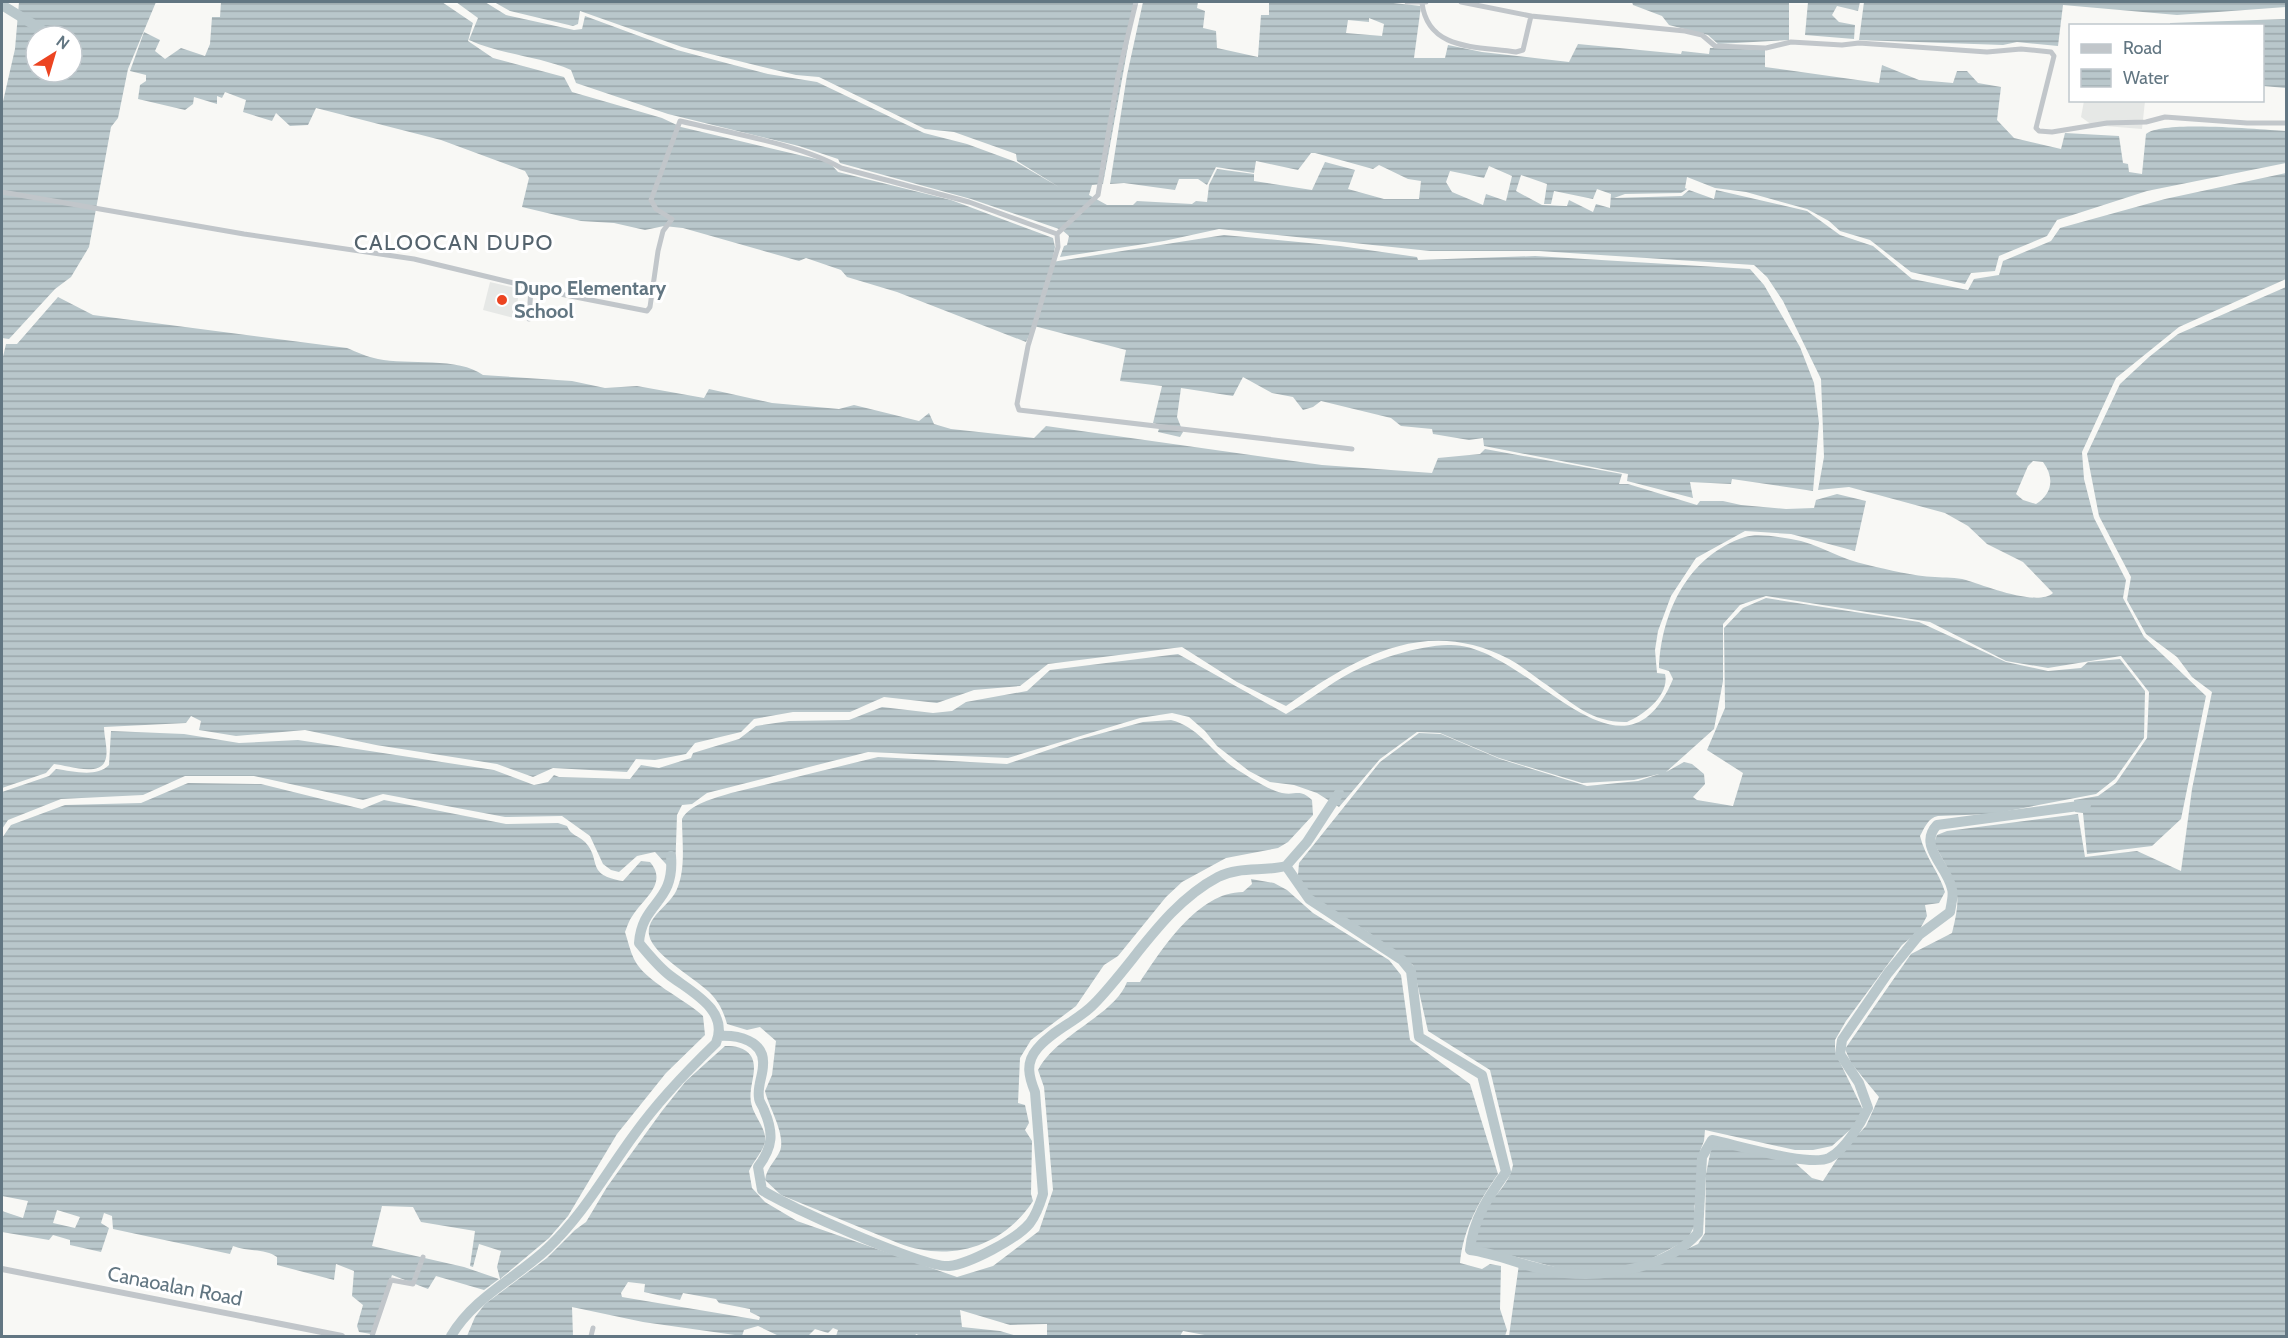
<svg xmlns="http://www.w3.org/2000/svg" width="2288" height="1338" font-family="Cabin,sans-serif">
  <defs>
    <pattern id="water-rules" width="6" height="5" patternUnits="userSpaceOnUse" patternTransform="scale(1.5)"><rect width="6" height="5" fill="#b9c7cb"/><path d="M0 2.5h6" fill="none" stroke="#9aa6aa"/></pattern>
  </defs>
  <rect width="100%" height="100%" fill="#f8f8f5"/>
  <path fill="#e6e8e6" d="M 2084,101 L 2145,101 L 2142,129 L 2092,125 L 2081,117 Z
    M 490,282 L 520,289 L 514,318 L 483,310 Z"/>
  <path fill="url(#water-rules)" fill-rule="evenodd" d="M 19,2 L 156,2 L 128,69 L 118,118 L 111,127 L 89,247 L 71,277 L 55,289 L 9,339 L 2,338 L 2,106 L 15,49 ZM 36,36 L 72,36 L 72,72 L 36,72 Z
    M 221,2 L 442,2 L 473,23 L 468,41 L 493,58 L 564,77 L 572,92 L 662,118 L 681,127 L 829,162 L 838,172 L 951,200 L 1053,238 L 1055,247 L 1052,262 L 1224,235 L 1340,246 L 1417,257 L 1418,260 L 1535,256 L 1750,269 L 1764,285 L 1800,347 L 1814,383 L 1819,423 L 1813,491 L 1732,479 L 1731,484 L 1690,482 L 1693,498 L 1627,481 L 1628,474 L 1484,446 L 1483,438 L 1469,440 L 1433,434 L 1432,429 L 1401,426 L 1391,418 L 1321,401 L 1313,407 L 1303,410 L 1293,397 L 1272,393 L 1243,377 L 1233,396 L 1181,388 L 1177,417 L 1183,432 L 1180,437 L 1158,432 L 1160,425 L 1153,423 L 1162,386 L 1120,381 L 1126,350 L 1034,326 L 1026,342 L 897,292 L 847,277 L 841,270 L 806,258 L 799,261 L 683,228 L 664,226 L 645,230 L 614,223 L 581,221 L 522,207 L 529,178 L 525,171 L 441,140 L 316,108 L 308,125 L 290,126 L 276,113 L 272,121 L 243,112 L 246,100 L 225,92 L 222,98 L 217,96 L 217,104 L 194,97 L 193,104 L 185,110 L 138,99 L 140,85 L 146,81 L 146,75 L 130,71 L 144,32 L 160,40 L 155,51 L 165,59 L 181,48 L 205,56 L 210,44 L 212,17 L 220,17 Z
    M 456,2 L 485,2 L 506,15 L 574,30 L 582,29 L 585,16 L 677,50 L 768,74 L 817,82 L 924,133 L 967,144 L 1016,162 L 1059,187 L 1017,161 L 1016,154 L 954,132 L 925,129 L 819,77 L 796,75 L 682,47 L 580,11 L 578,24 L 573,26 L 510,11 L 494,2 L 1136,2 L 1103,184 L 1092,185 L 1089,195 L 1107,205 L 1133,205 L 1137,201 L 1192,204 L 1196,201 L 1207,202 L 1209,185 L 1217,169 L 1254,174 L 1254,181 L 1312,190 L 1325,162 L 1355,170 L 1348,189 L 1384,199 L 1419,199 L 1421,181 L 1408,179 L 1379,165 L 1373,169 L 1315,153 L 1311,153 L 1298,170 L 1256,161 L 1254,173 L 1216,167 L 1207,185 L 1198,179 L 1179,179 L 1175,190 L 1124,183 L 1110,184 L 1127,75 L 1143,2 L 1198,2 L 1197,8 L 1205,11 L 1203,28 L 1216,31 L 1217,48 L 1258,57 L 1261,15 L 1269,15 L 1269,2 L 1384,2 L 1421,6 L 1414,58 L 1445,58 L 1448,45 L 1482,52 L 1569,62 L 1578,44 L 1681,54 L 1682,51 L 1709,54 L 1710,48 L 1715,48 L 1765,50 L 1765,67 L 1879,83 L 1882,65 L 1919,80 L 1953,83 L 1957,71 L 1967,71 L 1978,83 L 2001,87 L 1997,120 L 2014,138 L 2061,149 L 2065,133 L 2119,136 L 2123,163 L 2128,164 L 2129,172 L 2142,174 L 2146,134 C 2164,120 2260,130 2286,131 L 2286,163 L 2147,191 L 2057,220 L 2047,236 L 1999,256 L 1995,271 L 1971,273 L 1965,284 L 1911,272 L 1870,240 L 1840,231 L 1829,221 L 1807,209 L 1746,192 L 1715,188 L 1687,177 L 1685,188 L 1687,189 L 1681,193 L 1625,194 L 1614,198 L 1682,196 L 1689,190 L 1714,199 L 1716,190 L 1807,211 L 1840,235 L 1873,246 L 1912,279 L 1968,290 L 1974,279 L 1999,275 L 2003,261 L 2051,241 L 2060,228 L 2165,199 L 2286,173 L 2286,279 L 2179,327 L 2116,378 L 2082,452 L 2084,479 L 2094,518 L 2126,580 L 2123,598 L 2144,637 L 2206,696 L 2181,819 L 2152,846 L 2087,854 L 2083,813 L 2075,812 L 2074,800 L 2098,796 L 2116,783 L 2147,738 L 2149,692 L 2121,656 L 2048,668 L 2006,661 L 1930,622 L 1766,596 L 1740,605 L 1723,624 L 1723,681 L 1714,729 L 1666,772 L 1684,762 L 1692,764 L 1704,774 L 1705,784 L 1693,797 L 1697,800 L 1733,806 L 1743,773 L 1707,750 L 1725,708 L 1724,628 L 1743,608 L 1766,598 L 1919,622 L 2006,662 L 2048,671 L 2081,668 L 2088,662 L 2120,659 L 2145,691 L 2144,738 L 2115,779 L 2096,794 L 1992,814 L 1938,816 C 1928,818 1925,827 1920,836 C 1925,857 1939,872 1945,892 L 1939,903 L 1925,905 L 1927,916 L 1919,931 L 1902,945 L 1846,1021 L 1835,1040 L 1835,1052 L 1863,1110 L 1860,1121 L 1832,1146 L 1813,1150 L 1795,1150 L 1705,1130 L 1704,1141 L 1700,1151 L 1697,1201 L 1694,1206 L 1696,1223 L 1687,1240 L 1643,1263 L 1620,1269 L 1570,1271 L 1474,1246 C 1471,1208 1508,1194 1513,1165 L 1490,1070 L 1428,1031 L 1413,965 L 1368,932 L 1314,900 L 1300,885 L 1298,875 L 1299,863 L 1380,762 L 1419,733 L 1441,734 L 1500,759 L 1587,786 L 1638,781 L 1659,774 L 1634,780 L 1582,783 L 1499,758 L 1440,733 L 1417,732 L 1380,759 L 1339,807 L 1317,793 L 1294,785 L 1270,782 L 1249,771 L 1217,746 L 1205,731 L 1189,717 L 1172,713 L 1140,718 L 1008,758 L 868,752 L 707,793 L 692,804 L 682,805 L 677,815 L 675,874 L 655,852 L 637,856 L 619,872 L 611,870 L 603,864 L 590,836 L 562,816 L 505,817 L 383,794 L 363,800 L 254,776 L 185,776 L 143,795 L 61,799 L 8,820 L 2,829 L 2,792 L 49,776 L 56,769 C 73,771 96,778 109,765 L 111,731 L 184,734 L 239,743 L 298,740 L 494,770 L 534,785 L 548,782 L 554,775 L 559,777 L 630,779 L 641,765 L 659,768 L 691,758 L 693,753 L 739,739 L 756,726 L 789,721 L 849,720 L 882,707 L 933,713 L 952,711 L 966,702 L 1027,691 L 1050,670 L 1178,654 L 1286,714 C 1308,701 1329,684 1352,672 C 1380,658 1417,646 1448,645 C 1527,641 1621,803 1673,679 L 1669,671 L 1659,668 C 1661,612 1689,555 1745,537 C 1757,533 1778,537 1791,539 C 1818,543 1841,560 1868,565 C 1889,570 1913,576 1935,577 C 1945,578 1956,577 1966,580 C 1986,586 2037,607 2053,593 L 2023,562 L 1987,544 L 1968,526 L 1945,513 L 1849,487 L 1818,490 L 1824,457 L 1821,379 L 1783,301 L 1767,277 L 1754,265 L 1539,251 L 1430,251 L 1219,229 L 1164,241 L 1060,257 L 1064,246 L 1067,245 L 1069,236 L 1062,230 L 971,199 L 840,163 L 838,159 L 799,146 L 668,114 L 576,83 L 571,70 C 538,56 502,55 469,40 L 478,18 ZM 1369,18 L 1384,24 L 1382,36 L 1346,33 L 1348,20 L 1369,22 ZM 1489,166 L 1512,176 L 1506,201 L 1486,194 L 1483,205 L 1452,192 L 1446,182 L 1450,171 L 1484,178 ZM 1521,175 L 1547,184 L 1544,204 L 1551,204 L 1554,191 L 1593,199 L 1597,189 L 1611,194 L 1610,208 L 1596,204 L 1593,212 L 1569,200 L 1567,206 L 1542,205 L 1516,191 ZM 2033,461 L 2043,462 C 2055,478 2052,494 2036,504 L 2023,500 L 2016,494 L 2028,466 Z
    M 1632,2 L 1789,2 L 1789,40 L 1718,44 L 1708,35 L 1669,25 L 1662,16 L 1633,5 Z
    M 1808,2 L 1860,2 L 1858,11 L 1837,6 L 1832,15 L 1839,22 L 1855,25 L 1854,39 L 1805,35 Z
    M 1864,2 L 2286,2 L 2286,7 L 2177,15 L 2063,5 L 2058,46 L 2017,42 L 2003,45 L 1859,40 Z
    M 2286,19 L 2286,88 L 2263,86 L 2262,26 L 2170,25 L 2170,23 Z
    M 2286,287 L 2286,1336 L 1509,1336 L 1519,1264 L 1567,1277 L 1630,1272 L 1643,1269 L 1698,1244 L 1705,1233 L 1706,1174 L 1711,1149 L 1715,1144 L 1792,1160 L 1812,1178 L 1823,1181 L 1843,1150 L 1866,1126 L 1879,1097 L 1851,1063 L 1845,1049 L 1911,954 L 1952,933 C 1964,887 1955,883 1934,843 L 1937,835 L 1947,831 L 2078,814 L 2085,857 L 2137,851 L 2181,871 L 2192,789 L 2212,692 L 2192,677 L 2177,657 L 2146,634 L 2127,600 L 2131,577 L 2099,516 L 2087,454 L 2120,384 L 2149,357 L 2178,334 Z
    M 58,297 L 93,315 L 347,348 C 357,352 367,357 378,359 C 407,365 459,357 483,375 L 572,381 L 605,388 L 637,386 L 704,398 L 709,389 L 772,403 L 839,409 L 854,405 L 919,421 L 929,413 L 934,424 L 951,429 L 1034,438 L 1046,426 L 1322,465 L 1432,473 L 1438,458 L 1480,454 L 1485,449 L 1622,474 L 1619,484 L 1628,484 L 1697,505 L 1700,501 L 1723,501 L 1741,505 L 1786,509 L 1814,508 L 1816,500 L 1837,494 L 1866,501 L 1855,551 L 1791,534 L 1745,531 L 1696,558 L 1671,596 L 1658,631 L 1655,650 L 1657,673 L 1665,674 C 1670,695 1644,715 1627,722 C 1593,723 1573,704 1547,685 C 1535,677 1522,666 1509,659 C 1425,615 1355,658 1286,706 L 1237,682 L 1182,647 L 1048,664 L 1020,686 L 974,690 L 937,703 L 884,697 L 850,712 L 793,712 L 754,719 L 741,732 L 695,743 L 686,754 L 655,760 L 636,759 L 627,772 L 553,768 L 533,777 L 497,764 L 376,745 L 305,730 L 236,736 L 199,730 L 201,721 L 191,716 L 186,723 L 104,727 C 104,737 109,752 105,761 C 99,777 66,765 54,764 L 46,773 L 2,788 L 2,361 L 6,344 L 17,344 Z
    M 1171,720 C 1201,727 1214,757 1241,772 C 1252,779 1269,790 1282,793 C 1296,796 1299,788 1312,800 L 1313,815 L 1288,842 L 1278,848 L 1226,858 L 1182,882 L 1166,897 L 1118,956 L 1104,965 L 1076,1006 L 1031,1040 L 1020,1058 L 1018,1103 L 1025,1105 L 1029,1123 L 1025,1130 L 1032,1141 L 1031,1194 L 1033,1201 C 1003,1247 949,1263 898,1243 L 781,1195 L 765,1180 C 767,1167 775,1162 780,1151 C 786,1134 769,1108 765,1091 L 772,1075 L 776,1041 L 760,1027 L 747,1030 L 727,1024 C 724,1013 720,1004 712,995 C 699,980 653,956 649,935 C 646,916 671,905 677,889 C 686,869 682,841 682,819 C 690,804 715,798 731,793 L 878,757 L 1007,764 L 1077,740 L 1143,722 Z
    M 188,783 L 261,784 L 362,809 L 384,800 L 506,824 L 558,823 L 567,826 C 571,836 578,835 585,842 C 602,860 585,875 623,881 L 641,861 L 650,862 C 668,883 644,898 633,915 C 629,920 627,927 625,932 C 628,941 630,951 634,959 C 644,981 685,999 703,1016 L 705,1035 L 666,1073 L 617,1134 L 568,1216 L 549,1238 L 500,1279 L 497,1267 L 501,1251 L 479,1244 L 473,1267 L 470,1266 L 475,1231 L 421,1222 L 413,1207 L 382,1206 L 372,1246 L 464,1267 L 499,1279 L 484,1290 L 436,1276 L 428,1289 L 392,1275 L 371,1334 L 359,1332 L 357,1326 L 363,1305 L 352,1296 L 354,1271 L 336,1264 L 334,1280 L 277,1265 L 277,1257 C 265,1248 247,1252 233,1246 L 230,1254 L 113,1229 L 112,1216 L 104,1213 L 101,1223 L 109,1228 L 101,1252 L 70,1245 L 70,1240 L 53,1235 L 49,1240 L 2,1232 L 2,1211 L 23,1218 L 28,1201 L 2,1196 L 2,838 L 11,825 L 65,805 L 141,803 ZM 57,1210 L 80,1217 L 75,1228 L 53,1223 Z
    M 1251,879 L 1274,883 L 1287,890 L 1313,913 L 1389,960 L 1401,975 L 1410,1040 L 1470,1084 L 1498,1174 C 1479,1201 1463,1229 1460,1263 L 1482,1269 L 1490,1264 L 1501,1266 L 1500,1309 L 1507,1330 L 1505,1336 L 1210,1336 L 1183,1331 L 1180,1336 L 1047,1336 L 1047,1324 L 1010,1325 L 960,1310 L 962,1327 L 1000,1331 L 1017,1336 L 921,1336 L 916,1334 L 915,1336 L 836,1336 L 838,1330 L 833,1328 L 828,1333 L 815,1329 L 808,1336 L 779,1336 L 758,1326 L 744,1330 L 742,1336 L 643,1322 L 572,1307 L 573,1336 L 467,1336 L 475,1317 L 485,1304 L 547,1258 L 575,1230 L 586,1222 L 607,1187 L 662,1111 L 686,1081 L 725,1046 C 735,1046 745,1047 751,1056 C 759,1069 748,1087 751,1102 C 753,1116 767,1128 765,1142 C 763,1151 753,1162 749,1171 L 752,1188 L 765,1202 L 797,1221 L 957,1277 L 993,1266 L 1039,1231 L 1053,1190 L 1044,1087 L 1038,1070 C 1057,1034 1115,1015 1127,982 L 1140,982 C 1162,949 1198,892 1243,892 L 1252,884 ZM 628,1282 L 645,1284 L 644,1292 L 680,1300 L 683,1293 L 716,1299 L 719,1303 L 750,1309 L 750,1312 L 760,1317 L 759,1320 L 622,1297 L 621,1293 Z"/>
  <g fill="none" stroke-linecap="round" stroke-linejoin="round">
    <path stroke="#b9c7cb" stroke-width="10" d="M 2,5 L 52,36
      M 1286,866 L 1309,899 L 1402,960 L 1411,971 L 1419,1037 L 1482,1075 L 1506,1172 C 1489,1196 1473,1219 1470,1250 C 1502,1254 1533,1271 1565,1273 C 1610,1277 1667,1268 1698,1233 L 1702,1157 L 1712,1140 C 1737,1145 1809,1167 1829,1158 C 1845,1150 1861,1123 1868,1108 L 1859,1083 L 1840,1054 L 1842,1040 L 1888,973 L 1919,935 L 1950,912 C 1951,905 1954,895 1952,889 C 1948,867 1917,846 1937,825 L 2086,805
      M 719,1036 C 737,1035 765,1040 763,1065 C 763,1076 757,1086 759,1098 C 759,1102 763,1106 764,1110 C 774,1133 773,1147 758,1167 L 762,1190 C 786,1206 924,1268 949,1266 C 969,1264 1017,1239 1030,1223 C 1036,1215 1040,1204 1043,1194 L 1035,1092 C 1029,1077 1025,1063 1037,1049 C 1052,1030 1078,1021 1094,1004 C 1135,962 1165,905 1218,877 C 1240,866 1263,872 1286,866 L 1307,842 L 1339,793
      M 451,1336 C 474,1297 515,1279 548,1248 C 583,1215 606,1173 634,1135 C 658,1101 686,1072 716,1043 C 730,1009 689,991 668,974 C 657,965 648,954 639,943 C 642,901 675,904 671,856"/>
    <path stroke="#c1c6ca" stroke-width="5" d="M 1407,2 L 1426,2
      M 1461,2 L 1531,16 L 1685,31 L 1702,35 L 1715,46 L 1766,48 L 1791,42 L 1842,45 L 1859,43 L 1987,52 L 2021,49 L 2051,52 L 2054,56 L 2036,128 L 2039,131 L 2052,132 L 2107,123 L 2146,122 L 2165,117 L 2247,123 L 2286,123
      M 1422,3 C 1428,51 1477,46 1516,52 L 1523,50 L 1531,16
      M 2,192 L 244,234 L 414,259 L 555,293 L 647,311 L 650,307 L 658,251 L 663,231 L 672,219 L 656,209 L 651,200 L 680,121 C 725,132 803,145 841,168 L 969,202 L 1057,234
      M 1057,234 L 1058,247 L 1028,346 L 1017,404 L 1019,410 L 1352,449
      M 1057,234 L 1098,195 L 1118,76 L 1136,2
      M 529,319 L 531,287
      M 372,1336 L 391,1280 L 413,1284 L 423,1257
      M 591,1336 L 593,1328"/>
    <path stroke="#c1c6ca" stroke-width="6" d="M 2,1269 L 342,1336"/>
  </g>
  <circle fill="#ec4421" stroke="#fff" stroke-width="2" cx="502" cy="300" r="6"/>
  <g text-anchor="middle" stroke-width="6" stroke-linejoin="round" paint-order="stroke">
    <g font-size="20" font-weight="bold" fill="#627682" stroke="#fff" text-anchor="start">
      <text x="514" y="295">Dupo Elementary<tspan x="514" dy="23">School</tspan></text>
    </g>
    <g font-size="20" fill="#627682" stroke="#fff">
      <text transform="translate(175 1286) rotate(11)" y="7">Canaoalan Road</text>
    </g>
    <g font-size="22" letter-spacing="1.5" fill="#54636d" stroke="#fff">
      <text x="454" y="250">CALOOCAN DUPO</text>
    </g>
  </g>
  <rect width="2288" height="1338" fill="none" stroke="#627682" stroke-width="6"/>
  <rect x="2069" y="24" width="195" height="78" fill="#ffffff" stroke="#c0c8cd" stroke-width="1.5"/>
  <rect x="2081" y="44" width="30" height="9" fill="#c1c6ca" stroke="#c0c8cd" stroke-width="1.5"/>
  <text x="2123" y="54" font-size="18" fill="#627682">Road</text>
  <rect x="2081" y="69" width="30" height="18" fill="url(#water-rules)" stroke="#c0c8cd" stroke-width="1.5"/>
  <text x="2123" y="84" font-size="18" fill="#627682">Water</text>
  <g transform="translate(54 54) rotate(37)"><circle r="28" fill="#ffffff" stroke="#c0c8cd" stroke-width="1.5"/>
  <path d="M0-4.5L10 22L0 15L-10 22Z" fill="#ec4421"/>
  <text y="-9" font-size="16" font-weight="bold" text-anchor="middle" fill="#627682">N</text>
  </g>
</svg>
